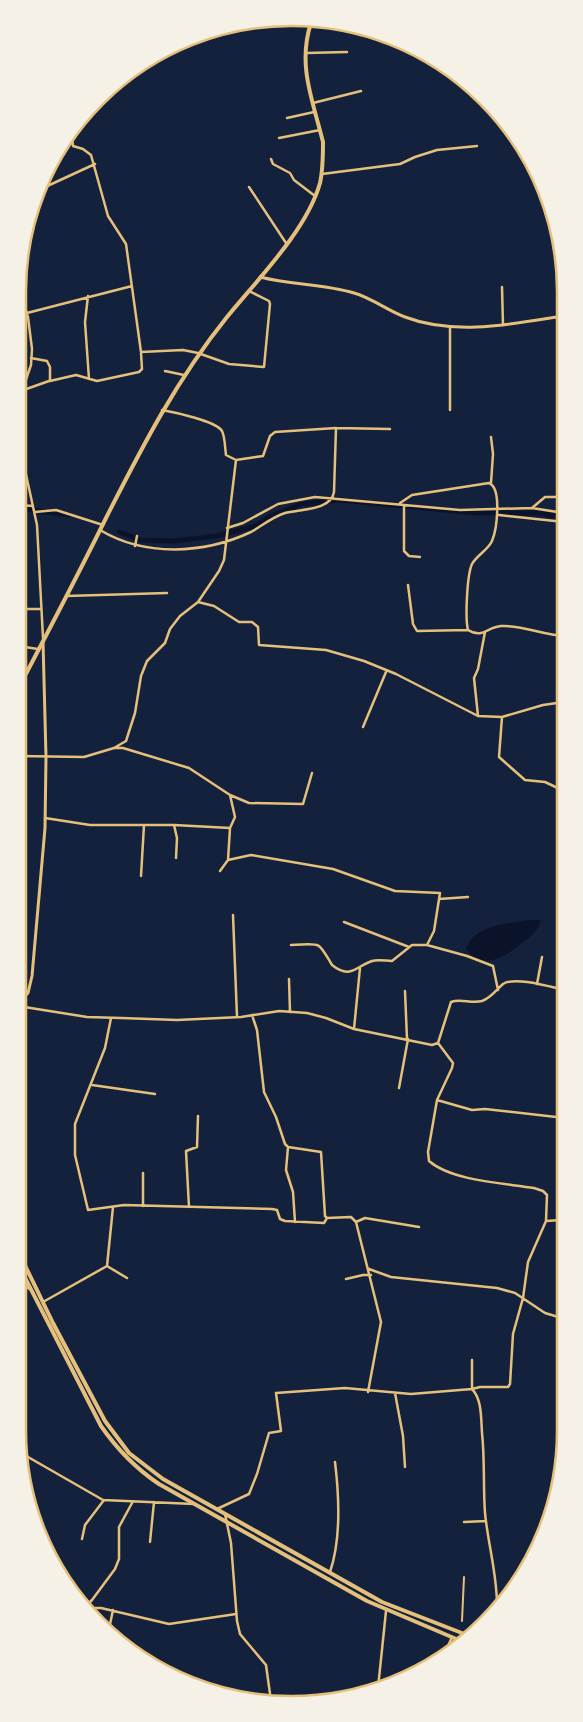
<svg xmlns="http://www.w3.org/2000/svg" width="583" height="1722" font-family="'Public Sans',sans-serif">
  <rect width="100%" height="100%" fill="#14213d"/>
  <path fill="#0b132b" d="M 528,920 L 541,920 C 536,936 530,936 518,946 C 502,959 482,970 466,949 C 474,925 506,924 528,920 Z"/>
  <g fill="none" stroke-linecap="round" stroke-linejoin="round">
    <path stroke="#0b132b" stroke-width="5" d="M 18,508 L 69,515
      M 119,532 L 141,540 L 174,541 L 217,536 L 255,526 L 271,516 L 302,504 L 340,500 L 477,513 L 539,513 L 564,518"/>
    <path stroke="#e5c07b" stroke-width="2" d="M 18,1281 L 29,1289
      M 462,1621 L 464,1577"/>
    <path stroke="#e5c07b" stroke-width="2.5" d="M 306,53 L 347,52
      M 313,103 L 361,91
      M 287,118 L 314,112
      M 71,130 L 73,146 L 83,149 L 91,155 L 108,216 L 126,244 L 141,352 L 183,350 L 198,353 L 229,364 L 264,367 L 270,304 L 269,301 L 249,291
      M 279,138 L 320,130
      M 271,159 L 273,164 L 290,173 L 294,180 L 315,196
      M 322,174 L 400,164 L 415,157 L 437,150 L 477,146
      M 249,187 L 286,243
      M 43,188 L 95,164
      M 18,285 L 28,317 L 32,349 L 31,365 L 22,391 L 20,447 L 37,525 L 43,638
      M 502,287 L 503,325
      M 88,296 L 85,322 L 89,379
      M 27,313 L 132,286
      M 31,358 L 47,361 L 50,367 L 50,381 L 76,375 L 97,381 L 139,372 L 142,369 L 141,353
      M 165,371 L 184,375
      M 18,392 L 49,381
      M 450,410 L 450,327
      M 491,437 L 493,454 L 491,483
      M 236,460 L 263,456 L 270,436 L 275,432 L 336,428 L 390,429
      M 400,503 L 412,495 L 489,483 C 502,488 497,529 492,541 C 488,550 477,555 472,564 C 467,575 465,618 468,630
      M 18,505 L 33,506
      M 404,505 L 404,551 L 409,556 L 420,557
      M 532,508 L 545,497 L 564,497
      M 35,512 L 56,510 L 103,525
      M 499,515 L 564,522
      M 227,528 L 243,523 L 278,504 L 315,497 L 460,510 L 532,508 L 564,513
      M 100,530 C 145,557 204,554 251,532 C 262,526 272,517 285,513 C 299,509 331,511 334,492 L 336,428
      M 135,546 L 137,536
      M 408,585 L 413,624 L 417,631 L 468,630 C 483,639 487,627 501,626 C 522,625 543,635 564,636
      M 66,596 L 167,593
      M 198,602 L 214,606 L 239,622 L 252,622 L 258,627 L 259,645 L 326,650 L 364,661 L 396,674 L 478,716 L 502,717 L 543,705 L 564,702
      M 18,609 L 41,609
      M 18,646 L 38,649
      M 478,716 L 474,678 L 478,669 L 485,632
      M 502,717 L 499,757 L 525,780 L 545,782 L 564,791
      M 363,727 L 386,672
      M 114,748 L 126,741 L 135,713 L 141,676 L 147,661 L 165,643 L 170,629 L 180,616 L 198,602 L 219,571 L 224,560 L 236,460 L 226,455 C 225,448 225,437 222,431 C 216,421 173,412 162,410
      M 18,756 L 84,757 L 114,748 L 123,748 L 189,768 L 230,795 L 235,817 L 230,828 L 228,860
      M 230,795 L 249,803 L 303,804 L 312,773
      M 45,818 L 90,825 L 174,825 L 177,838 L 176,858
      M 174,825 L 230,828
      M 220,871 L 228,860 L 251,855 L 333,869 L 395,891 L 440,893 L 434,931 L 427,945 L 412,945 L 392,961 C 386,961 378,959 372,961 C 356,966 351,980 332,965 C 317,940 322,944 291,945
      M 141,876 L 144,825
      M 439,899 L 468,897
      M 233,915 L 237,1017
      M 344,922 L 409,947
      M 427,945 L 467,956 L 493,966 L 498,990
      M 289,979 L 290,1012
      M 537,984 L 542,957
      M 405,991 L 407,1039
      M 18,1006 L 87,1017 L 121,1018 L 177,1020 L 241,1017 L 279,1011 L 307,1013 L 326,1018 L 354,1029 L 432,1045 L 438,1043 L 451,1002 C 461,998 471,1004 482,1001 C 491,998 496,990 503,984 C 515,976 551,987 565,990
      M 252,1015 L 257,1030 L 264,1092 L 276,1117 L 285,1144 L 288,1147 L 321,1152 L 325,1216 L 327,1218 L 351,1217 L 356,1222 L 381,1322 L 368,1392
      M 111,1018 L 105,1048 L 75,1124 L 75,1155 L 88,1210 L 124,1205 L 272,1209 L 277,1210 L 280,1219 L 285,1221 L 324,1223 L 327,1218
      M 354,1029 L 360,968
      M 438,1043 L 453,1063 L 452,1068 L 437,1100 L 428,1152 L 429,1161 C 452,1181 503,1183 534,1188 L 543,1191 L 547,1195 L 546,1221 L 528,1262 L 523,1298 L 513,1334 L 510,1384 L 508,1387 L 480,1387 L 472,1389 L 472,1360
      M 92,1085 L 155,1094
      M 399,1088 L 408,1039
      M 437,1100 L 472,1110 L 485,1109 L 565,1118
      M 288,1147 L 286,1170 L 293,1192 L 295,1222
      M 143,1173 L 143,1206
      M 189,1207 L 186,1151 L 197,1147 L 198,1116
      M 546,1221 L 561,1220 L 565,1184
      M 356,1222 L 365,1218 L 419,1227
      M 107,1266 L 127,1278
      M 369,1269 L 391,1277 L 497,1288 L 515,1293 L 545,1313 L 565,1319
      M 346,1279 L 363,1275 L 371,1275
      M 43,1302 L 107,1266 L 113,1207
      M 395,1393 L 403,1436 L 405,1467
      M 22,1451 L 28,1457 L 103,1500 L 194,1504
      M 556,1502 L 556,1483 L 559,1478
      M 217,1509 L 249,1494 L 257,1474 L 269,1433 L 281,1431 L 276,1393 L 345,1388 L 411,1394 L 472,1389 C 482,1399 481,1419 482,1433 C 485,1460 483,1487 485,1513 C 488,1544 497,1574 497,1605
      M 464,1522 L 486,1521
      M 82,1539 L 85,1525 L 104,1500
      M 150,1542 L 154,1502
      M 330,1572 C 341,1540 339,1495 335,1462
      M 85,1607 L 92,1600 L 115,1569 L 119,1559 L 119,1527 L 132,1503
      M 83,1608 L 101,1608 L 169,1624 L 236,1614
      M 109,1629 L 113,1610
      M 447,1655 L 448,1646 L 452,1637"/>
    <path stroke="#e5c07b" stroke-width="2.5" d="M 225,1514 L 231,1543 L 237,1621 L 240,1634 L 266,1665 L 271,1701
      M 378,1688 L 386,1611"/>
    <path stroke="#e5c07b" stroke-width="3" d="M 260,277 C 291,285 323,284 354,293 C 372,298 388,311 405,317 C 455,336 512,324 563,316
      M 18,1003 L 28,993 L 32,976 L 45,828 L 46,757 L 43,641"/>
    <path stroke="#e5c07b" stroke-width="4" d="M 18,689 C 48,632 78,575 106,518 C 142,447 177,379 227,317 C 257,280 307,230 320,183 C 323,170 323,156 323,142 C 313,101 297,65 311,23"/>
    <path stroke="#e5c07b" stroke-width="4" d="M 18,1251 L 53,1323 L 105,1421 L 129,1453 L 163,1479 L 382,1602 L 467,1635
      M 18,1264 L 101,1426 C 117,1449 135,1468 159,1484 L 367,1601 L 461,1641"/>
  </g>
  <path d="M0 0H583V1722H0ZM291 26H292A265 265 0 0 1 557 291V1431A265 265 0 0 1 292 1696H291A265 265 0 0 1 26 1431V291A265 265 0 0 1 291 26Z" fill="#f6f1e7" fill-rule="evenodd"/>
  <path fill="none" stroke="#e5c07b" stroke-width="2.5" d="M291 26H292A265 265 0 0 1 557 291V1431A265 265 0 0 1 292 1696H291A265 265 0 0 1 26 1431V291A265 265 0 0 1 291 26Z"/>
</svg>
